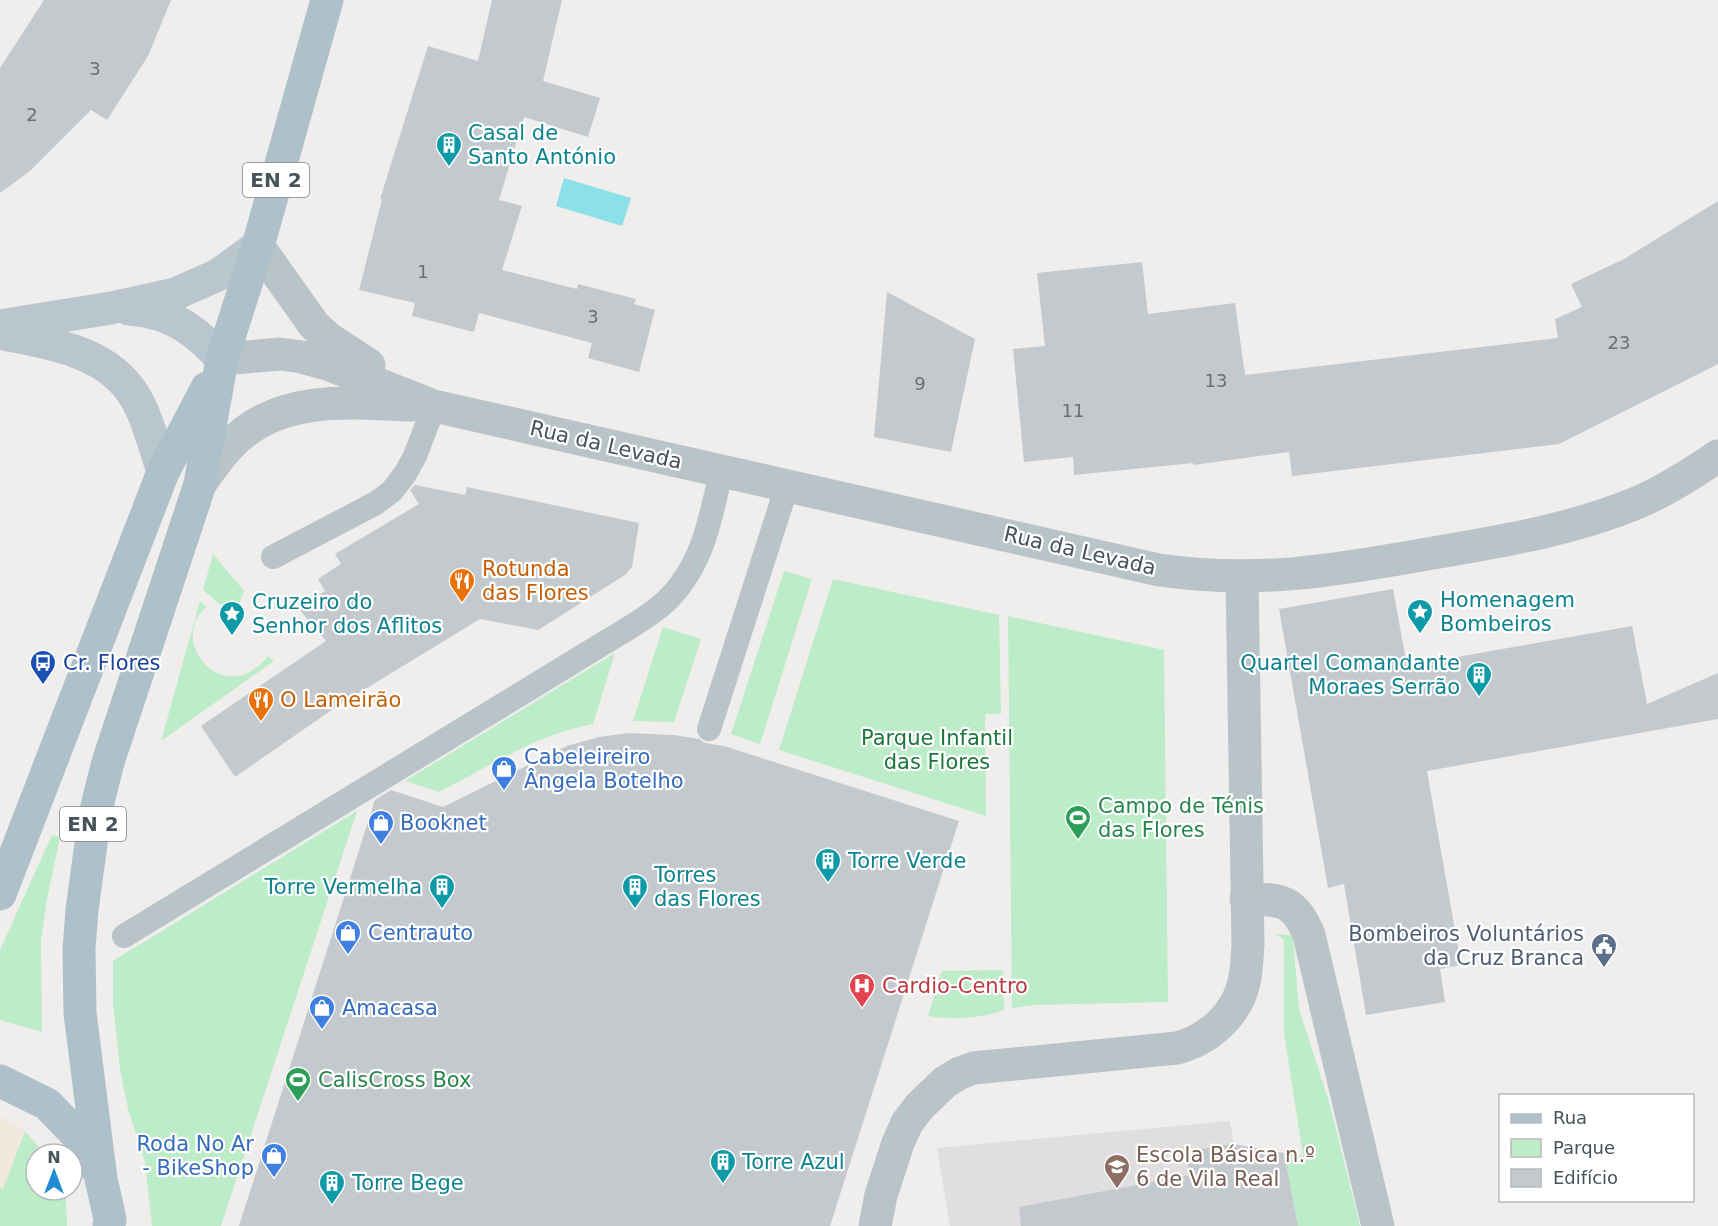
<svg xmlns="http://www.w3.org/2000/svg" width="1718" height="1226" font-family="'DejaVu Sans',sans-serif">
  <rect width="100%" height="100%" fill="#f0eded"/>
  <path fill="#e1dedf" d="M 1230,1121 L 1234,1144 L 1284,1153 L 1298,1226 L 950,1226 L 937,1148 Z"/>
  <path fill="#bdecc8" d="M 213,554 L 244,591 L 234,616 L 203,590 Z
    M 784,571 L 812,579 L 760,744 L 731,734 Z
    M 833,579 L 999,615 L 1001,714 L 985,714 L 986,816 L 779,750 Z
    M 200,601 L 206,607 C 166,642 225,711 268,656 L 274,661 L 161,741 Z
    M 1008,616 L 1164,650 L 1168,1002 L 1033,1005 L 1012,1008 Z
    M 663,627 L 701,639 L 674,722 L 633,721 Z
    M 615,653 L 593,724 C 540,733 486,768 439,792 L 405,781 Z
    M 357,811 L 221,1226 L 152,1226 L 145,1162 L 128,1109 L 120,1069 L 113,1002 L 113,961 Z
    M 52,835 L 60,837 L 47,899 L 41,941 L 42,1032 L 0,1020 L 0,950 Z
    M 1276,934 L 1290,935 L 1293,939 L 1299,1009 L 1330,1105 L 1360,1226 L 1298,1226 L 1284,1153 L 1303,1156 L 1284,1033 L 1284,943 L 1283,939 Z
    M 1003,970 L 1004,1010 C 979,1019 954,1020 928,1016 L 942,971 Z
    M 25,1131 L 45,1154 L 36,1154 L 36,1190 L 63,1190 L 66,1198 L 67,1226 L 0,1226 L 0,1188 L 3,1189 Z"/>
  <path fill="#f1e8de" d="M 0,1116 L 25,1131 L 3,1189 L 0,1188 Z"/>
  <path fill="#8ce0e7" d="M 564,178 L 631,198 L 622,226 L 556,206 Z"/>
  <path fill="#c4c9cd" d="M 44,0 L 171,0 L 148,56 L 107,120 L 91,110 L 30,171 L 0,193 L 0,68 Z
    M 492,0 L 562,0 L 543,81 L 600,98 L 588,137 L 524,117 L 499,200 L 522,206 L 502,270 L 577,289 L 578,284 L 636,299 L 634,304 L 655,310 L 639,372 L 588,358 L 592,343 L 479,313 L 474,332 L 412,316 L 415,303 L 359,290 L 382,199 L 380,199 L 428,46 L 478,61 Z
    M 1718,201 L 1718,364 L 1559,444 L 1292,476 L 1289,452 L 1193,465 L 1193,463 L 1074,475 L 1073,457 L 1024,462 L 1013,349 L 1045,346 L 1037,273 L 1142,262 L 1148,314 L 1235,303 L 1245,375 L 1558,338 L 1555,319 L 1582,307 L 1571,284 L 1624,259 Z
    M 887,292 L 975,339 L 951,452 L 874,437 Z
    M 415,485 L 465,495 L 467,487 L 639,523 L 632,567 L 625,575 L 538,630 L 480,619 L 339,705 L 235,777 L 201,726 L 326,641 L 298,608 L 325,591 L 318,579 L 341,564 L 335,554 L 419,504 L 410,490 Z
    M 1393,589 L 1407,666 L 1632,626 L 1647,704 L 1718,673 L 1718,719 L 1427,771 L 1461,965 L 1440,969 L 1445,1002 L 1366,1015 L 1344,884 L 1328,888 L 1279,609 Z
    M 629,733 L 674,735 L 699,739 L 705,743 L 724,746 L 959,821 L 830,1226 L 239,1226 L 375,800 L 391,790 L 443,807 L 567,746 L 599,737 Z
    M 1233,1144 L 1284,1153 L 1298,1226 L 1021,1226 L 1019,1207 L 1190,1175 L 1185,1152 Z"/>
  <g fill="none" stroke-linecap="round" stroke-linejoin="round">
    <path stroke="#b9c4c9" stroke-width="24" d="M 273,557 L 376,503 L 392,491 L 405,474 L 415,456 L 434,406
      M 709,729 L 787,486
      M 124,936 L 609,640 C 627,629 647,618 663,604 C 702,569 711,519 721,471"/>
    <path stroke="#b9c4c9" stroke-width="33" d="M 1246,899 C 1281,899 1295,900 1309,935 L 1378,1226
      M 875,1226 L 881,1195 L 898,1143 L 907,1123 L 919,1107 L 945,1082 L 960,1073 L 974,1068 L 1177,1048 C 1208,1040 1237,1015 1244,982 C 1247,970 1247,957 1248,945 L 1242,577"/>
    <path stroke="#b9c4c9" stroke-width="33" d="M 258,246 L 314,325 L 328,338 L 369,365
      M 222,359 L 280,354 L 302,357 L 327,364 L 434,406 L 1159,570 C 1256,584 1332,571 1427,554 C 1498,542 1572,530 1639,502 C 1667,490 1693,473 1718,456
      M 200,484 C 212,467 225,448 241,435 C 288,395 354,403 411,405"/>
    <path stroke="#b9c6ce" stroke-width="33" d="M 129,309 C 171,312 194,329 222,359
      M 0,326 L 111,308 L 175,294 L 218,275 L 258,246
      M 0,333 C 54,345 114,351 140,406 C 150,427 156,450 163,472"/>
    <path stroke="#aec1cb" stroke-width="33" d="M 0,894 L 163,472 L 207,388
      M 0,1081 L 47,1104 L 80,1138 L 95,1167
      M 109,1226 L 110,1219 L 101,1179 L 80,1013 L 79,949 L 82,910 L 95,814 L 108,762 L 200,484 L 222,359 L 258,246 L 327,0"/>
  </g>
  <defs>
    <symbol id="building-pin" viewBox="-11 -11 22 30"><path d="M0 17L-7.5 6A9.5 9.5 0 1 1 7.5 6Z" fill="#0f9aa8" stroke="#fff"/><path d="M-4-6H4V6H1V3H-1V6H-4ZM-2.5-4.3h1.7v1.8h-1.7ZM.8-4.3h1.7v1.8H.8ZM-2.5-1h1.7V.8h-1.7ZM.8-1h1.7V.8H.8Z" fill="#fff"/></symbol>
    <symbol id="restaurant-pin" viewBox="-11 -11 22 30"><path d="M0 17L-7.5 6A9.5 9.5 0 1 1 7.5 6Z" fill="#e8710a" stroke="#fff"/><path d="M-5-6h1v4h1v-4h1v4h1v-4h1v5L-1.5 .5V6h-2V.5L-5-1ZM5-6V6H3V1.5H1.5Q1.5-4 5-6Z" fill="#fff"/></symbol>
    <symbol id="sight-pin" viewBox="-11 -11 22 30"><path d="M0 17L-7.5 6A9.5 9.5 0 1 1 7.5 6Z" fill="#0f9aa8" stroke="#fff"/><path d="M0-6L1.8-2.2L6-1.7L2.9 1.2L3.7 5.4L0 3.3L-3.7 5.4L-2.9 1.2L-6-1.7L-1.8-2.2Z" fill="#fff"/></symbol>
    <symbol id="bus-pin" viewBox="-11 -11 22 30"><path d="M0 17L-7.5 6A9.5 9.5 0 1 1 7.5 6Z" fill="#1a4fb4" stroke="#fff"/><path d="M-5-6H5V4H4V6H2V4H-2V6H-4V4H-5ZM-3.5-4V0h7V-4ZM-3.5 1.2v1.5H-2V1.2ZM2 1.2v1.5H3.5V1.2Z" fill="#fff"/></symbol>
    <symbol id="shop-pin" viewBox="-11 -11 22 30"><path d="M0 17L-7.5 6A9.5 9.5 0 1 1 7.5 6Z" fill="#3f7fe0" stroke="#fff"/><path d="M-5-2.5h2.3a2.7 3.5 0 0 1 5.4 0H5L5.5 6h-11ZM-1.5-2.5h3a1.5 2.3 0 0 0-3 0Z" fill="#fff"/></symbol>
    <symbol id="stadium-pin" viewBox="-11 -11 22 30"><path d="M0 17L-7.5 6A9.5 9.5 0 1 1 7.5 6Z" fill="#2e9e5b" stroke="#fff"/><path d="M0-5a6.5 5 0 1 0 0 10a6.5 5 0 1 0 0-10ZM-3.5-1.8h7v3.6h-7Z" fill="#fff"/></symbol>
    <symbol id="civic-pin" viewBox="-11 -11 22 30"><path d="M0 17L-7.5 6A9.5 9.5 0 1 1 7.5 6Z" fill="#5c6f8a" stroke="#fff"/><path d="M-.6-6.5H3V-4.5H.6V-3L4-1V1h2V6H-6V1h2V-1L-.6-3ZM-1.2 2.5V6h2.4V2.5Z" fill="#fff"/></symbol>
    <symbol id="hospital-pin" viewBox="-11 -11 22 30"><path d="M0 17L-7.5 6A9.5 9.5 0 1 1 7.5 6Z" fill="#e0444e" stroke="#fff"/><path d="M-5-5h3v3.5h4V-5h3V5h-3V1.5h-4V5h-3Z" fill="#fff"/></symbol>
    <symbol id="school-pin" viewBox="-11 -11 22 30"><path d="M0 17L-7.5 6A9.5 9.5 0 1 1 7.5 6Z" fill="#8d6e63" stroke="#fff"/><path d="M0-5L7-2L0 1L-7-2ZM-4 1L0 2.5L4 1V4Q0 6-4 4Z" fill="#fff"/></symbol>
  </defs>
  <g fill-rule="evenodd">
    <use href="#building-pin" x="434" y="130" width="30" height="40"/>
    <use href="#restaurant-pin" x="447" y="566" width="30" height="40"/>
    <use href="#sight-pin" x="1405" y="597" width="30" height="40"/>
    <use href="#sight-pin" x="217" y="599" width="30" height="40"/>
    <use href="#bus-pin" x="28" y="648" width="30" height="40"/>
    <use href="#building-pin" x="1464" y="660" width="30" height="40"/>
    <use href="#restaurant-pin" x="246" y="685" width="30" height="40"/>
    <use href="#shop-pin" x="489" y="754" width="30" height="40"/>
    <use href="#stadium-pin" x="1063" y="803" width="30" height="40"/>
    <use href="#shop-pin" x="366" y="808" width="30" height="40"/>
    <use href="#building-pin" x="813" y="846" width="30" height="40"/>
    <use href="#building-pin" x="427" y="872" width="30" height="40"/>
    <use href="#building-pin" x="620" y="872" width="30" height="40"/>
    <use href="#shop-pin" x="333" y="918" width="30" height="40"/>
    <use href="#civic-pin" x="1589" y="931" width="30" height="40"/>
    <use href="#hospital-pin" x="847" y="971" width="30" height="40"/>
    <use href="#shop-pin" x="307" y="993" width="30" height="40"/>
    <use href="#stadium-pin" x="283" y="1065" width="30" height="40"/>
    <use href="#shop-pin" x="259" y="1141" width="30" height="40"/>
    <use href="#building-pin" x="708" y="1147" width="30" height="40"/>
    <use href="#school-pin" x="1102" y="1152" width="30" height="40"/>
    <use href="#building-pin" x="317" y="1168" width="30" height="40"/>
  </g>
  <g text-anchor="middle" stroke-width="4.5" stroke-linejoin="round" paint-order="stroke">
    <g font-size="18" fill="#667076">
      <text x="95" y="75">3</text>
      <text x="32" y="121">2</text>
      <text x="423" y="278">1</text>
      <text x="593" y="323">3</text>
      <text x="1619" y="349">23</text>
      <text x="1216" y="387">13</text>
      <text x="920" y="390">9</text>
      <text x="1073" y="417">11</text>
    </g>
    <g fill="#fff" stroke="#7e878b" stroke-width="1.5">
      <rect x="243" y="163" width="66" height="34" rx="4.5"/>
      <rect x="60" y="807" width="66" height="34" rx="4.5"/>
    </g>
    <g font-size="20" font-weight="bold" fill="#465359">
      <text x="276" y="187">EN 2</text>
      <text x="93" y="831">EN 2</text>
    </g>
    <g font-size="21" fill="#0d838f" stroke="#fff" text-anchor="start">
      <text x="468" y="140">Casal de<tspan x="468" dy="24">Santo António</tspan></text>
      <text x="1440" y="607">Homenagem<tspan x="1440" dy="24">Bombeiros</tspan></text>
      <text x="252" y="609">Cruzeiro do<tspan x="252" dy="24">Senhor dos Aflitos</tspan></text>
      <text x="1460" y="670" text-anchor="end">Quartel Comandante<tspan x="1460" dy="24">Moraes Serrão</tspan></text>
      <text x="848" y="868">Torre Verde</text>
      <text x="654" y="882">Torres<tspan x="654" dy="24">das Flores</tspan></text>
      <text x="422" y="894" text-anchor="end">Torre Vermelha</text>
      <text x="742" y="1169">Torre Azul</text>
      <text x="352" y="1190">Torre Bege</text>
    </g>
    <g font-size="21" fill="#465359" stroke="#fff">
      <text transform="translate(606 445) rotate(13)" y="7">Rua da Levada</text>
      <text transform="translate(1080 551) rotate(13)" y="7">Rua da Levada</text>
    </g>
    <g font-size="21" fill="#c56008" stroke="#fff" text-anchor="start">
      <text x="482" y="576">Rotunda<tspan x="482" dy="24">das Flores</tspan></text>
      <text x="280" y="707">O Lameirão</text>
    </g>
    <g font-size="21" fill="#164399" stroke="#fff" text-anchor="start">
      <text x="63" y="670">Cr. Flores</text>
    </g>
    <g font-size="21" fill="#1b763c" stroke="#fff">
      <text x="937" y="745">Parque Infantil<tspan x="937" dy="24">das Flores</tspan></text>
    </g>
    <g font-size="21" fill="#366cbe" stroke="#fff" text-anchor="start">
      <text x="524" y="764">Cabeleireiro<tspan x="524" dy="24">Ângela Botelho</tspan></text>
      <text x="400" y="830">Booknet</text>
      <text x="368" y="940">Centrauto</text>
      <text x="342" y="1015">Amacasa</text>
      <text x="254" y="1151" text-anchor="end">Roda No Ar<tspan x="254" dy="24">- BikeShop</tspan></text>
    </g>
    <g font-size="21" fill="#27864d" stroke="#fff" text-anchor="start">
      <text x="1098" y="813">Campo de Ténis<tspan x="1098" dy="24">das Flores</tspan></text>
      <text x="318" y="1087">CalisCross Box</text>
    </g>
    <g font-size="21" fill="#4e5e75" stroke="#fff" text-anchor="end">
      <text x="1584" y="941">Bombeiros Voluntários<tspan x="1584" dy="24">da Cruz Branca</tspan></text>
    </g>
    <g font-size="21" fill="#be3a42" stroke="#fff" text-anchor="start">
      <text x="882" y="993">Cardio-Centro</text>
    </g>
    <g font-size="21" fill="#785e54" stroke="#fff" text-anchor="start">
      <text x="1136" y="1162">Escola Básica n.º<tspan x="1136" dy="24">6 de Vila Real</tspan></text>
    </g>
  </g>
  <rect x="1499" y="1094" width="195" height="108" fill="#ffffff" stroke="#b5babd" stroke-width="1.5"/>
  <rect x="1511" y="1114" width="30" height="9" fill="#aec1cb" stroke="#b5babd" stroke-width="1.5"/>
  <text x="1553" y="1124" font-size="18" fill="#465359">Rua</text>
  <rect x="1511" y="1139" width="30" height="18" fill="#bdecc8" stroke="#b5babd" stroke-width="1.5"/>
  <text x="1553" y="1154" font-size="18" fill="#465359">Parque</text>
  <rect x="1511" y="1169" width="30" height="18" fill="#c4c9cd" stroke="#b5babd" stroke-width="1.5"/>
  <text x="1553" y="1184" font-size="18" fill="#465359">Edifício</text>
  <g transform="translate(54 1172)"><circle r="28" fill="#ffffff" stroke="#b5babd" stroke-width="1.5"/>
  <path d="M0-4.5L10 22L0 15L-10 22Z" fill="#2289d5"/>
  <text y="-9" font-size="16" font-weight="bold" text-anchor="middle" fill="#465359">N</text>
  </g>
</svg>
